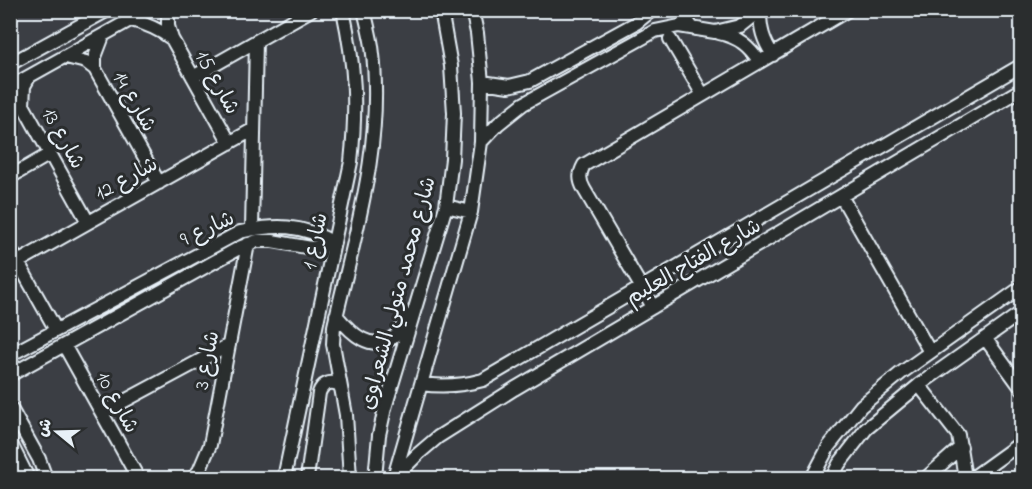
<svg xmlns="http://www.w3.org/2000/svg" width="1032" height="489" font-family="'Indie Flower','Playpen Sans Arabic',sans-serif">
  <rect width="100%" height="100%" fill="#3b3e44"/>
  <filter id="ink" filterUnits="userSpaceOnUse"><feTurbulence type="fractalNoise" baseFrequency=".0167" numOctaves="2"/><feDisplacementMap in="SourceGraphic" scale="12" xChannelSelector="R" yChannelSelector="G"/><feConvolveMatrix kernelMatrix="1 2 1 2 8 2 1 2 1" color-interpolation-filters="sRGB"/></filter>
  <g filter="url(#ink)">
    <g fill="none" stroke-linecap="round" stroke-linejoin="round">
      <defs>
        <path id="minor" d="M 168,10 L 168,26 L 172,39 L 230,143
          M 680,10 L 691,26
          M 760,11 C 760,29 763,40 773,55
          M 131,20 C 147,24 159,29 172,39
          M 719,33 C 739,37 749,46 760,62
          M 670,39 L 703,95
          M 66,57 L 86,62 L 95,69 L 159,183
          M 10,64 L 108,10
          M 95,69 L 95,57 L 103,36
          M 29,77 L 24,86 L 23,105 L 88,222
          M 193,77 L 311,10
          M 482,82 L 509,86 L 530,81 L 636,23 L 652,10
          M 10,87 L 148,10
          M 481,142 L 498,124 L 523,104 L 655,31 L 679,26 L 715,32 L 740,26 L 760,10
          M 10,177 L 50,154
          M 841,196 L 930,352
          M 446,206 L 471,212
          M 252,229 L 256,41
          M 10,248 L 56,330
          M 18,262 L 254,129
          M 653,307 L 584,189 C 579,180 579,174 584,165 L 848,10
          M 336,315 C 351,333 371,354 395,336 C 400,332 404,322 408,316
          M 985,338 L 1022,389
          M 64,345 L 138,478
          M 10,355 L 240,232 C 275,224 302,224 334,243
          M 10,375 L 241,247 L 257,241 L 272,241 L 311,248 L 334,243
          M 421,384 C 443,387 461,386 483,380 L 1022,65
          M 919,385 L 958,435 L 965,478
          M 10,407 L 39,459 L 46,478
          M 102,413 L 229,345
          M 10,442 L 28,478
          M 394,477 L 471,212 L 481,142 L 482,82 L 477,33 L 472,10
          M 193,478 L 199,471 L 210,445 L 248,244
          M 284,478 L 351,162 C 357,105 355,66 343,10
          M 307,478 L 319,393 C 322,384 330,380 340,385 L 341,389
          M 350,478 L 346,415 L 333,344 L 334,326 C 355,234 385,141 372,46 C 370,34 367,22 364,10
          M 375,478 L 379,435 L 385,408 L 446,206 L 452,159 L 454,113 L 451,66 L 441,10
          M 394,478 L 418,454 L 438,437 L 514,389 L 1022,89
          M 812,478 L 829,446 L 861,406 L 901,373 L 1022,287
          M 832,478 L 839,464 L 866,429 L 919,385 L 1022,312
          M 926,478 L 961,447
          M 972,478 L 1022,442"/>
      </defs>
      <use href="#minor" stroke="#e8f1f8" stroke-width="16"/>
      <use href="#minor" stroke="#2a2d2e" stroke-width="12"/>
    </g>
  </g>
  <g text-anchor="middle" stroke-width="6" stroke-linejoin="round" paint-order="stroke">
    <g font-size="21" fill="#e8f1f8" stroke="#2a2d2e">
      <text transform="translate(218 82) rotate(61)" y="7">شارع 15</text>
      <text transform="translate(135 101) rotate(60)" y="7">شارع 14</text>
      <text transform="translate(64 138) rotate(61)" y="7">شارع 13</text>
      <text transform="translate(126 178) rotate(-29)" y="7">شارع 12</text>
      <text transform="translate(207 228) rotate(-25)" y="7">شارع 9</text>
      <text transform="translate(314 241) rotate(-78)" y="7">شارع 1</text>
      <text transform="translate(693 261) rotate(-30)" y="7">شارع الفتاح العليم</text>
      <text transform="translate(397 293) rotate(-75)" y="7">شارع محمد متولي الشعراوى</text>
      <text transform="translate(206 360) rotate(-79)" y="7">شارع 3</text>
      <text transform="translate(118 402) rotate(61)" y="7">شارع 10</text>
    </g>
  </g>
  <rect width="1032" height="489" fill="none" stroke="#2a2d2e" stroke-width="36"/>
  <rect x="18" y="18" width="996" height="453" fill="none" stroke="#e8f1f8" stroke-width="2" filter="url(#ink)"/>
  <g transform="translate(57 432) rotate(289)" stroke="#2a2d2e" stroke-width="4.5" paint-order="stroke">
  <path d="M0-4.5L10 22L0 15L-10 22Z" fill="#e8f1f8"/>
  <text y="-9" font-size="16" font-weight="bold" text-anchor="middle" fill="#e8f1f8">ش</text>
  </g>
</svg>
